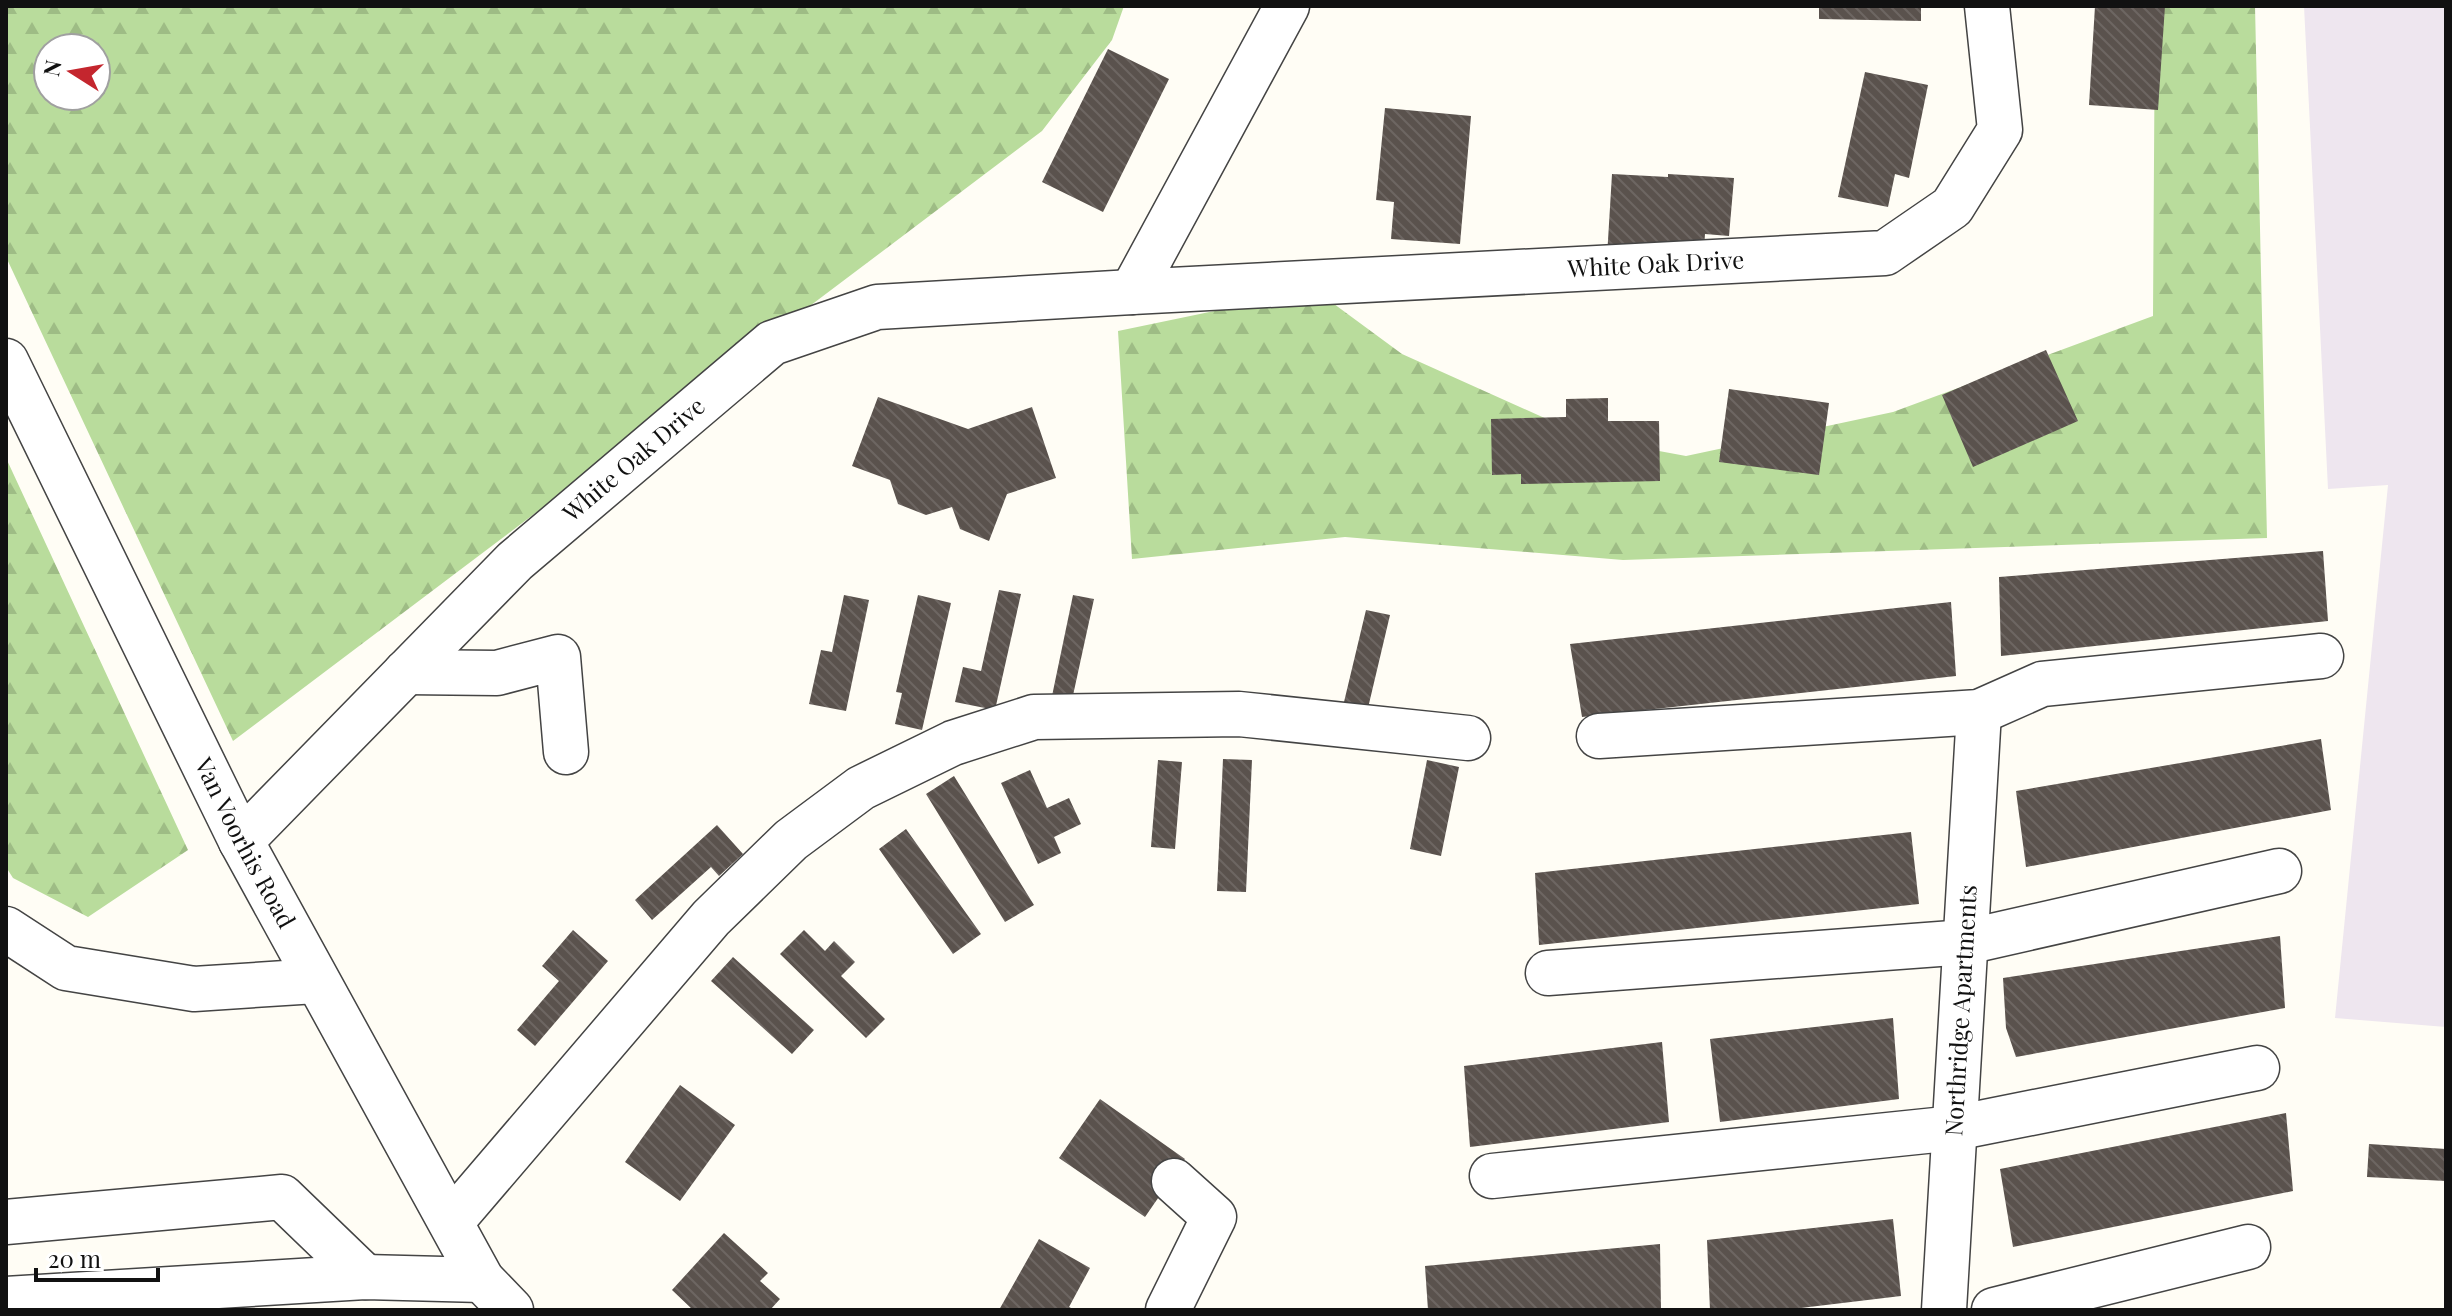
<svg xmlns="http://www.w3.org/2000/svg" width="2452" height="1316" font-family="'Playfair Display',serif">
  <defs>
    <pattern id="forest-firs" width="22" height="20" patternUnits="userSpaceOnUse" patternTransform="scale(2)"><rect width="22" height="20" fill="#b9dc9c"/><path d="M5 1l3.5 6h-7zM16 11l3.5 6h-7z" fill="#9ebc85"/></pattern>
    <pattern id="building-back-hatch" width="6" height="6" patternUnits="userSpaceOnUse" patternTransform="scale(2)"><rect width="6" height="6" fill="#5a524d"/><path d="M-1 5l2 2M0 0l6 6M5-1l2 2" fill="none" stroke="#6d6662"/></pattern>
  </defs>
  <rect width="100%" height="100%" fill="#fffdf5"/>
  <path fill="#eee6ef" d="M 2304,6 L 2446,6 L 2446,1027 L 2335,1018 L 2388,485 L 2328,489 Z"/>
  <path fill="url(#forest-firs)" fill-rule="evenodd" d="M 6,6 L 1124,6 L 1112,40 L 1042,131 L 233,741 L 6,257 ZM 48,48 L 96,48 L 96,96 L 48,96 Z
    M 2155,6 L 2255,6 L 2267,538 L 1623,560 L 1345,537 L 1132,559 L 1118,331 L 1315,290 L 1402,354 L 1589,438 L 1686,456 L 1893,412 L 2153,316 Z
    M 6,458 L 188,850 L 88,917 L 13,878 L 6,867 Z"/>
  <path fill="url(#building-back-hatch)" d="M 1819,6 L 1921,6 L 1921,21 L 1819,19 Z
    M 2095,6 L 2165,6 L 2158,110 L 2089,105 Z
    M 1108,49 L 1169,79 L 1103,212 L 1042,182 Z
    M 1865,72 L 1928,85 L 1909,178 L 1895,174 L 1888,207 L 1838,197 Z
    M 1385,108 L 1471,116 L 1460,244 L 1391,239 L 1394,202 L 1376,200 Z
    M 1612,174 L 1668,177 L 1668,174 L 1734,178 L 1729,236 L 1705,234 L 1704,248 L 1607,257 Z
    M 2046,350 L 2078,421 L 1973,467 L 1942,395 Z
    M 1729,389 L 1829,403 L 1819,475 L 1719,462 Z
    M 878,397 L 968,429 L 1032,407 L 1056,478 L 1007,494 L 989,541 L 960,529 L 952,507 L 926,515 L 898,504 L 890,480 L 852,466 Z
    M 1608,398 L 1608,421 L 1659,421 L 1660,481 L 1521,484 L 1521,474 L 1492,475 L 1491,419 L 1566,417 L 1566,399 Z
    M 2323,551 L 2328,621 L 2001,656 L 1999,577 Z
    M 999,590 L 1021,594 L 995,710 L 955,702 L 963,667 L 981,671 Z
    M 844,595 L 869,600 L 846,711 L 809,704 L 821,650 L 832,652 Z
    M 918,595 L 951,603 L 922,730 L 895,724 L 902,693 L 896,692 Z
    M 1073,595 L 1094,599 L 1072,700 L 1052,696 Z
    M 1951,602 L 1956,676 L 1582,717 L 1570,644 Z
    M 1366,610 L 1390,615 L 1368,708 L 1344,702 Z
    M 2321,739 L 2331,810 L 2026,867 L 2016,791 Z
    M 1223,759 L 1252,760 L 1246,892 L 1217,891 Z
    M 1158,760 L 1182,762 L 1175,849 L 1151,847 Z
    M 1427,760 L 1459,767 L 1441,856 L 1410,849 Z
    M 1030,770 L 1047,808 L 1069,798 L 1081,824 L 1054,837 L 1061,853 L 1038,864 L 1001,783 Z
    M 954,776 L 1034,905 L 1005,922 L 926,794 Z
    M 717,825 L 743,854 L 719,876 L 711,867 L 652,920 L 635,900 Z
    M 906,829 L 981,934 L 953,954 L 879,849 Z
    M 1911,832 L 1919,904 L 1539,945 L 1535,873 Z
    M 573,930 L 608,961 L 535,1046 L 517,1030 L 559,981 L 542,966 Z
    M 804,930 L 825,951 L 834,941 L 855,962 L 841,976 L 885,1019 L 866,1038 L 780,954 Z
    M 2280,936 L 2285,1008 L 2016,1057 L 2006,1028 L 2003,978 Z
    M 733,957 L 814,1030 L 792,1054 L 711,981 Z
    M 1893,1018 L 1899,1099 L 1720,1122 L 1710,1039 Z
    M 1662,1042 L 1669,1122 L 1470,1147 L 1464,1066 Z
    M 680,1085 L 735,1125 L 680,1201 L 625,1162 Z
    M 1100,1099 L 1185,1159 L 1145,1217 L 1059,1158 Z
    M 2286,1113 L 2293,1191 L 2013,1247 L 2000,1169 Z
    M 2369,1144 L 2446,1149 L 2446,1181 L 2367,1177 Z
    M 1893,1219 L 1901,1296 L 1784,1310 L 1710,1310 L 1707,1240 Z
    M 724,1233 L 768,1273 L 760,1281 L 780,1299 L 770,1310 L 693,1310 L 672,1290 Z
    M 1039,1239 L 1090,1268 L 1069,1307 L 1075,1310 L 999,1310 Z
    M 1660,1244 L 1661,1310 L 1428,1310 L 1425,1266 Z"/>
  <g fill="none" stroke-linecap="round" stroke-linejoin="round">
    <defs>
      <g id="minor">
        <path id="s1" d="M 1287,6 L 1132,292 L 1885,253 L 1952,207 L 2000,130 L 1987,6"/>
        <path id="s2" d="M 6,361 L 241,841 L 482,1280 L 511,1310"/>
        <path d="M 406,672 L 497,673 L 558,657 L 566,752"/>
        <path d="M 1599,736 L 1979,712 L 2042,684 L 2321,656"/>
        <path id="s3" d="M 241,841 L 515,561 L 772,343 L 877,307 L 1132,292"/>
        <path d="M 6,929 L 66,968 L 194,989 L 316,981"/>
        <path d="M 1548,973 L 1966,942 L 2279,871"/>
        <path d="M 1492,1176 L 1955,1128 L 2257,1068"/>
        <path d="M 6,1222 L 282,1197 L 365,1277"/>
        <path d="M 451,1222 L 711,918 L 791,840 L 861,788 L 953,743 L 1034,717 L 1239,714 L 1468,738"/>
        <path d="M 6,1299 L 365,1277 L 482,1280"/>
        <path d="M 1168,1310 L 1214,1217 L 1174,1181"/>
        <path id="s4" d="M 1944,1310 L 1979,712"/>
        <path d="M 1994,1310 L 2248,1247"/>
      </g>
    </defs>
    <use href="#minor" stroke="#444" stroke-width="47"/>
    <use href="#minor" stroke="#fff" stroke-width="44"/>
  </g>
  <g text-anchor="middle" stroke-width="8" stroke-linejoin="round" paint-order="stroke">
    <g font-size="24" fill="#111" stroke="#fff">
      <text dy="8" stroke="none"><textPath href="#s1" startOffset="850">White Oak Drive</textPath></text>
      <text dy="8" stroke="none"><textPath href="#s3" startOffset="548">White Oak Drive</textPath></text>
      <text dy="8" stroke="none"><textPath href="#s2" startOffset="538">Van Voorhis Road</textPath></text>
      <text dy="8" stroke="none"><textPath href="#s4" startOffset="300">Northridge Apartments</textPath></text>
    </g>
  </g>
  <rect width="2452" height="1316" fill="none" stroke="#111111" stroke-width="16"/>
  <g transform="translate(72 72) rotate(281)"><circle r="38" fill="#ffffff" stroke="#a0a0a0" stroke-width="2"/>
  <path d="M0-6L14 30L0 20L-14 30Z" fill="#c4262e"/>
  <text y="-12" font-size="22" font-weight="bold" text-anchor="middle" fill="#111111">N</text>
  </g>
  <path d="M36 1268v12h122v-12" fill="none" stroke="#111111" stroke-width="4"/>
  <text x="48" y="1268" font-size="24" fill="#111111" stroke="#ffffff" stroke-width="6" paint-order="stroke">20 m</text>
</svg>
